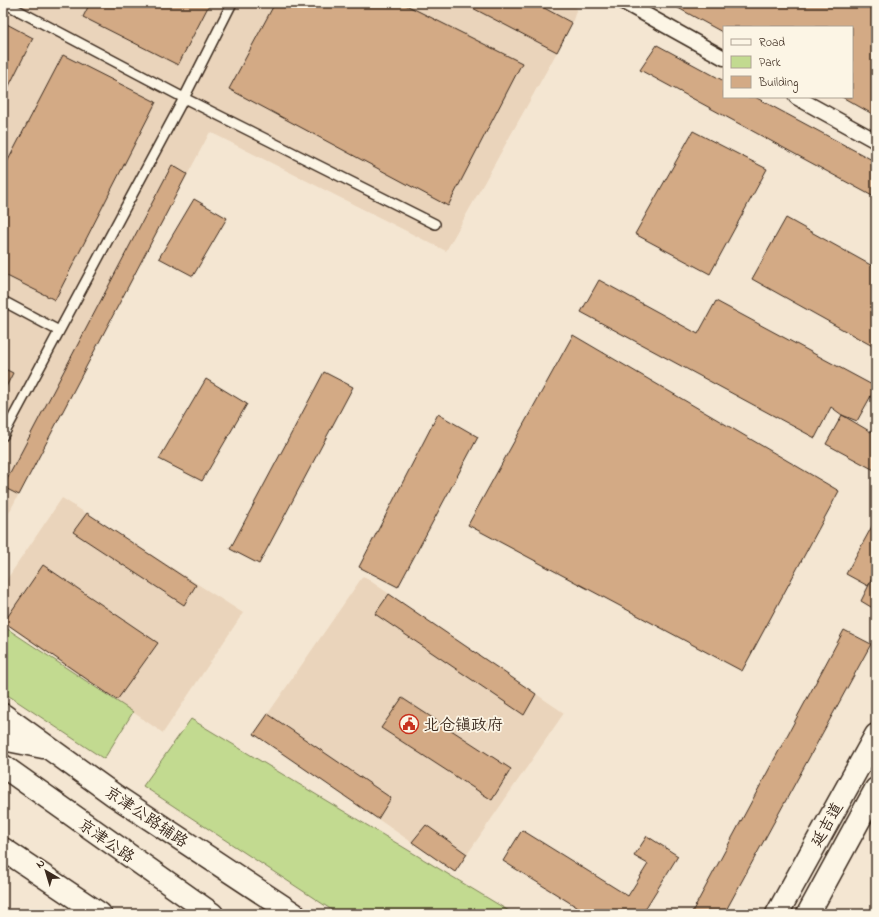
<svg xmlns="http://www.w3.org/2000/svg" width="879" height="917" font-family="'Indie Flower','LXGW WenKai TC',sans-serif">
  <rect width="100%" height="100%" fill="#f4e6d2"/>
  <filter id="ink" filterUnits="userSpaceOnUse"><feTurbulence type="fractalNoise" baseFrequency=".025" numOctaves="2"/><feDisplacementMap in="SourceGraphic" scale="8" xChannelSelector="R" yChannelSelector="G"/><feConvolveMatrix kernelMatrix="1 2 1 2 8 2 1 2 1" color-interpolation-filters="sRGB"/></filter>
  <g filter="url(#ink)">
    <path fill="#ead4bb" d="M 3,3 L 568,3 L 577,8 L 572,23 L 557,52 L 446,251 L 210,132 L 3,524 Z
      M 62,498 L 243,613 L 163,733 L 3,622 L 3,585 Z
      M 363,576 L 564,713 L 455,872 L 254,734 Z"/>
    <path fill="#c2da90" stroke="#7e8257" d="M 3,626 L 133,712 L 104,759 L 3,692 Z
      M 191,719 L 514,914 L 338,914 L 143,786 Z"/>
    <path fill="#d3aa85" stroke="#3b2a1e" d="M 90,3 L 210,3 L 178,65 L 83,17 Z
      M 275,3 L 402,3 L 522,63 L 448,206 L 229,89 Z
      M 463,3 L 535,3 L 572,23 L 557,52 Z
      M 669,3 L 876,3 L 876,116 L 842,97 L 852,97 L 852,27 L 724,27 L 724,33 Z
      M 3,22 L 33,38 L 3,98 Z
      M 657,45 L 724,81 L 724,97 L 755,97 L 876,162 L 876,198 L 640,70 Z
      M 63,55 L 156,102 L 55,300 L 3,274 L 3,170 Z
      M 693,131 L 767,169 L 710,274 L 635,234 Z
      M 172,165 L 187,174 L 19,495 L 3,487 Z
      M 194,199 L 227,218 L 193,276 L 159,258 Z
      M 786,218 L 876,268 L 876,348 L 752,279 Z
      M 599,280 L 698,334 L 716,301 L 876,387 L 857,421 L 842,415 L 831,407 L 815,438 L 581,312 Z
      M 573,335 L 839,491 L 742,671 L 468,525 Z
      M 3,368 L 13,373 L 3,393 Z
      M 324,372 L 353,387 L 259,564 L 230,549 Z
      M 206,379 L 247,404 L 202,481 L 159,459 Z
      M 438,414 L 478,437 L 398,587 L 359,567 Z
      M 842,415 L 871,432 L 876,423 L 876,471 L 826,444 Z
      M 87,513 L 196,585 L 184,605 L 73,532 Z
      M 876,519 L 876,571 L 868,586 L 846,574 Z
      M 43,565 L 158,643 L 117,700 L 4,622 Z
      M 876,571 L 876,610 L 861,601 Z
      M 389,594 L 536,694 L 524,715 L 375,614 Z
      M 844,630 L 871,644 L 724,914 L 691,914 Z
      M 402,698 L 511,769 L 492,800 L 381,728 Z
      M 268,714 L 391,798 L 378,819 L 254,734 Z
      M 426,825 L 467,854 L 455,872 L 412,842 Z
      M 522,830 L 628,896 L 648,864 L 634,856 L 647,836 L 678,856 L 642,914 L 588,914 L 503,861 Z"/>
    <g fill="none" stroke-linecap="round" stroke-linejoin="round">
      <defs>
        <path id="service" d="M 4,3 L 184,98 L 435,224
          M 3,301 L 59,331
          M 3,436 L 184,98 L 232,3"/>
        <path id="pedestrian" d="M 625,3 L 724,58
          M 796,97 L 876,141"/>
        <path id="secondary" d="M 3,715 L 114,795 L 294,914
          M 3,739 L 43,747
          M 777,914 L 876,735
          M 808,914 L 876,789"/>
        <path id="trunk" d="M 3,766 L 212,914
          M 3,849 L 100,914"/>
      </defs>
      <use href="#service" stroke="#3b2a1e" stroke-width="12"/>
      <use href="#pedestrian" stroke="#3b2a1e" stroke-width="17"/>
      <use href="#secondary" stroke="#3b2a1e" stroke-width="25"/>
      <use href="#trunk" stroke="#3b2a1e" stroke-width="25"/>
      <use href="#service" stroke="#fcf5e5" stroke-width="9"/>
      <use href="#pedestrian" stroke="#fcf5e5" stroke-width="14"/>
      <use href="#secondary" stroke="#fcf5e5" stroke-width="22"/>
      <use href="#trunk" stroke="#fcf5e5" stroke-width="22"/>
    </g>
  </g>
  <defs>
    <symbol id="civic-ring" viewBox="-11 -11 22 22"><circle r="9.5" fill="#fcf5e5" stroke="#c8321e" stroke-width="1.5"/><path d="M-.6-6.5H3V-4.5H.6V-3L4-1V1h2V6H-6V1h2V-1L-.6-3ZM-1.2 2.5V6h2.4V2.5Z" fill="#c8321e"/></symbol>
  </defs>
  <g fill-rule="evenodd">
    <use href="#civic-ring" x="398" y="713" width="22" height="22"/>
  </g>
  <g text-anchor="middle" stroke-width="3.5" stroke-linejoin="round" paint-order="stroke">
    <g font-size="16" fill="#3b2a1e" stroke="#fcf5e5" text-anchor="start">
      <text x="423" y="730">北仓镇政府</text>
    </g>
    <g font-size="16" fill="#3b2a1e" stroke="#fcf5e5">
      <text transform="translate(147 816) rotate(34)" y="6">京津公路辅路</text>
      <text transform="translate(826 824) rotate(-61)" y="6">延吉道</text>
      <text transform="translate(107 840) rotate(35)" y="6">京津公路</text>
    </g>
  </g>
  <rect width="879" height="917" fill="none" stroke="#fcf5e5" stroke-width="16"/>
  <rect x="8" y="8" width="863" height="901" fill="none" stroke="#3b2a1e" stroke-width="1.5" filter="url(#ink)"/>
  <rect x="723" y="26" width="130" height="72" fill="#fcf5e5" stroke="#afa495"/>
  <rect x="731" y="39" width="20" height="6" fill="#fcf5e5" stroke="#afa495"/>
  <text x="759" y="46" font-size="12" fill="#3b2a1e">Road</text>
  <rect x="731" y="56" width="20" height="12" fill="#c2da90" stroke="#afa495"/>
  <text x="759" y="66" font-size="12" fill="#3b2a1e">Park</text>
  <rect x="731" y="76" width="20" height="12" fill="#d3aa85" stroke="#afa495"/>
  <text x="759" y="86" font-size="12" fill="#3b2a1e">Building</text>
  <g transform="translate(46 871) rotate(322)" stroke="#fcf5e5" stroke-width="3" paint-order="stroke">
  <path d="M0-3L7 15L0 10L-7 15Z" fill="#3b2a1e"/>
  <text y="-6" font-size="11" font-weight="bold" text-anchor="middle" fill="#3b2a1e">N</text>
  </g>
</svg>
